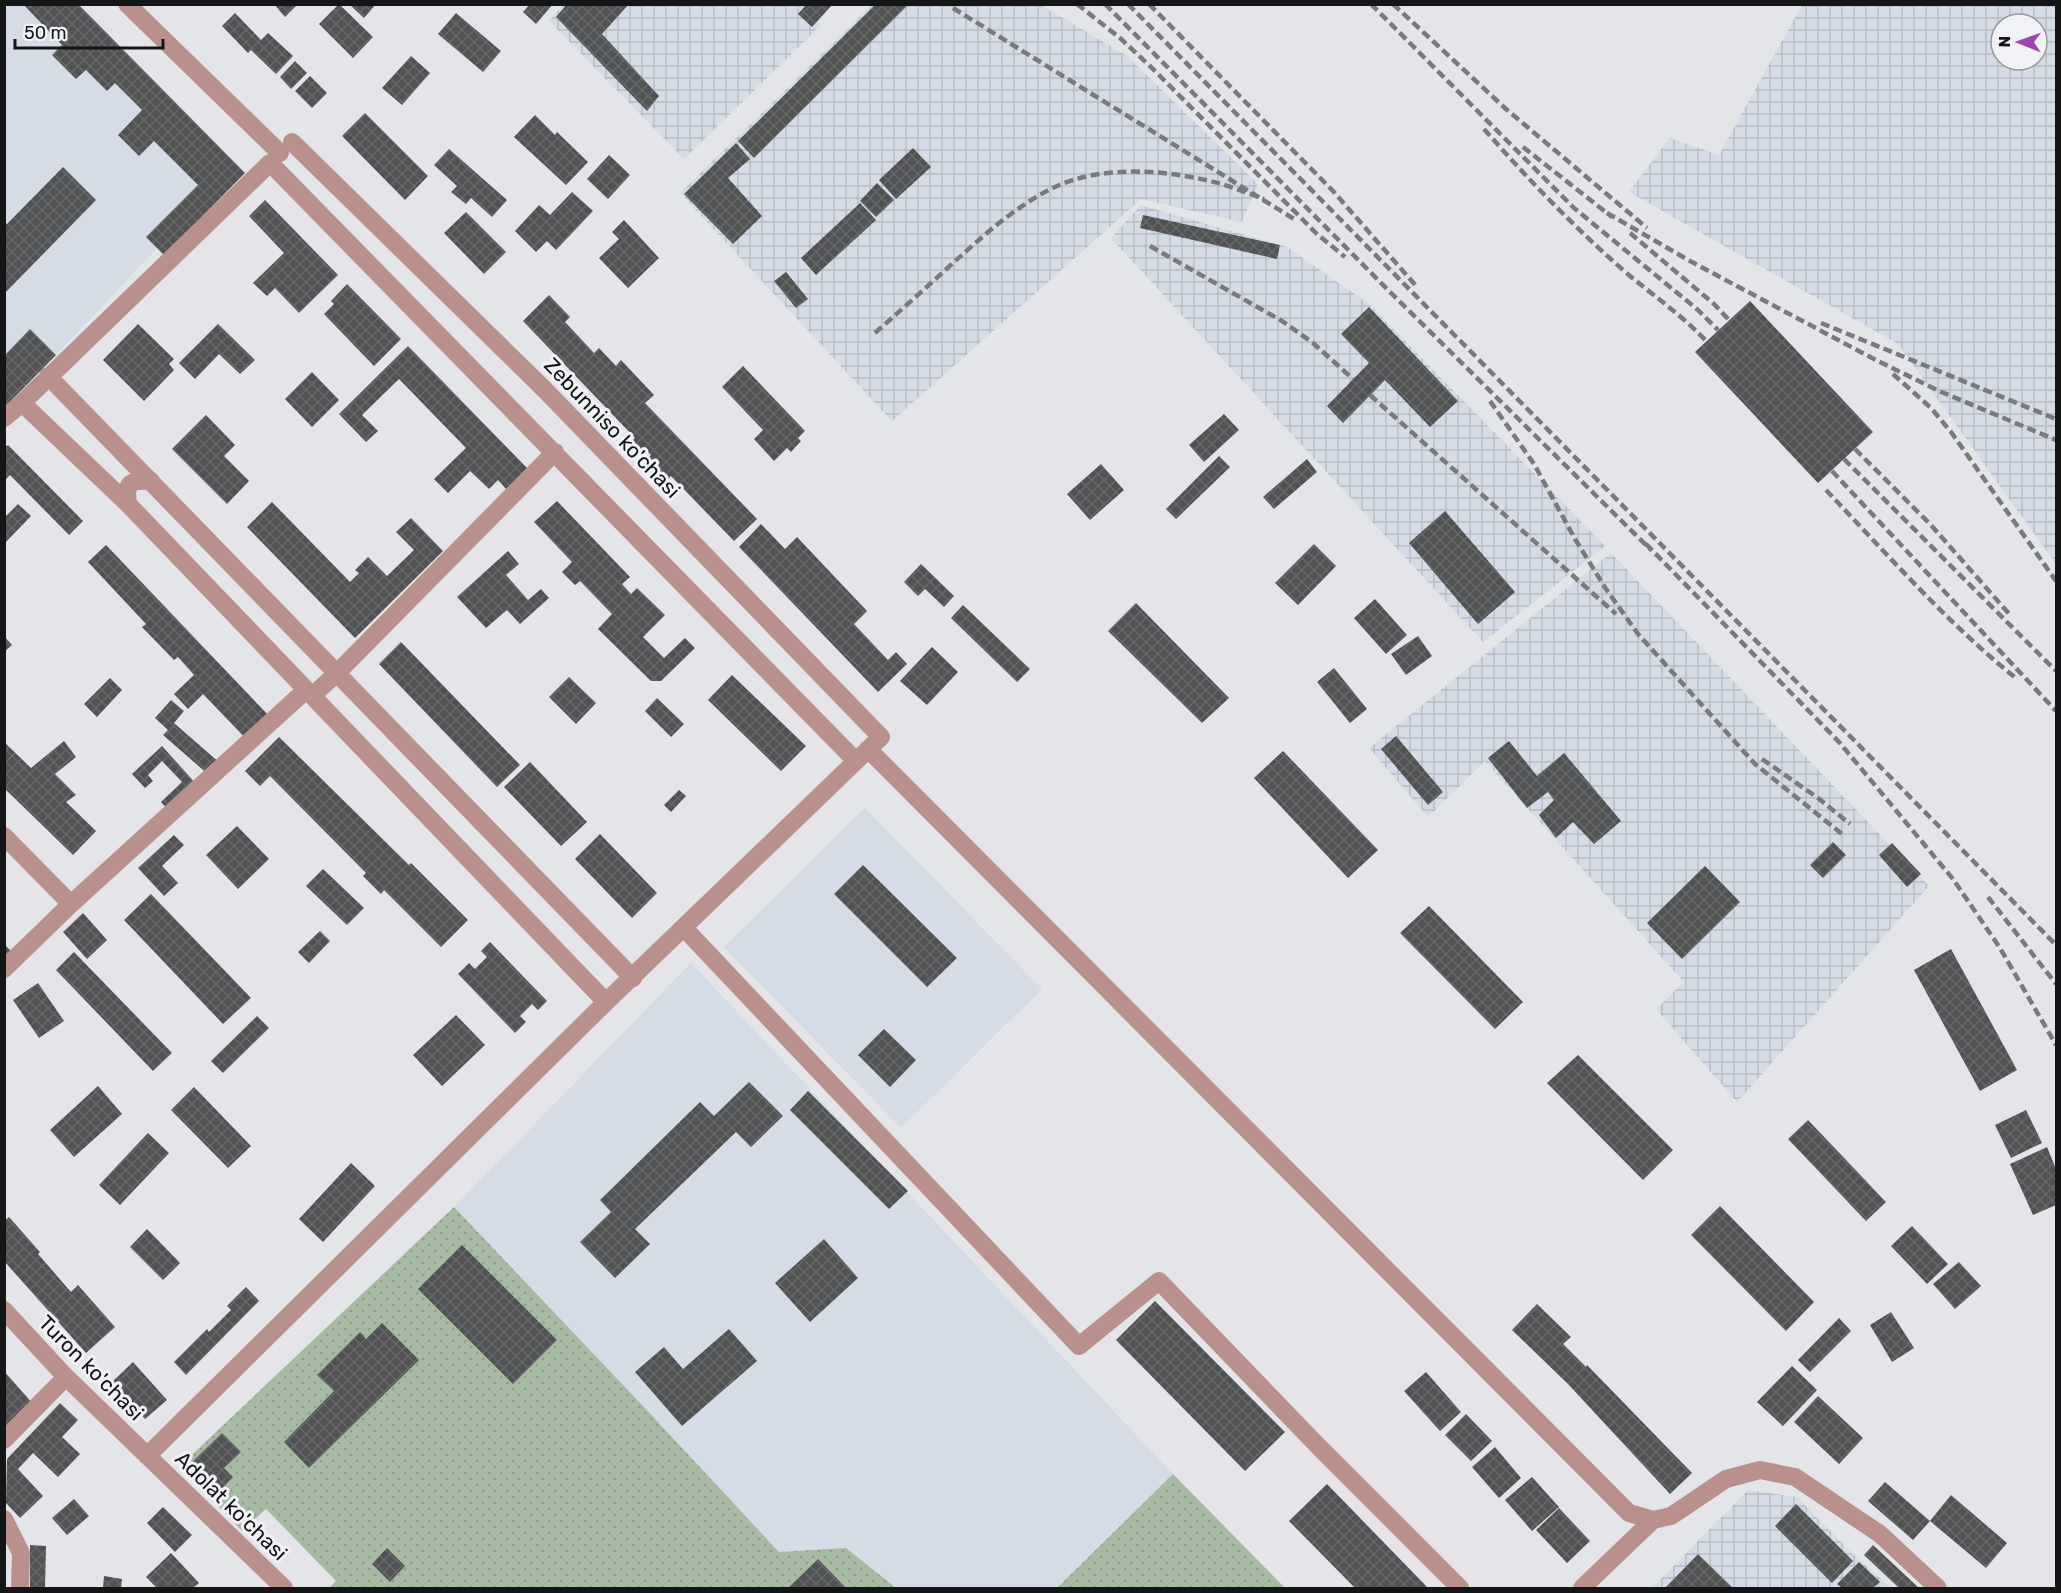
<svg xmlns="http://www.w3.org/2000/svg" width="2061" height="1593" font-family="Rubik,sans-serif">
  <defs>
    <pattern id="industrial-grid" width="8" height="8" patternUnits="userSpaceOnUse" patternTransform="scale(1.5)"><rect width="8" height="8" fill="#d5dce6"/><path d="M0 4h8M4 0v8" fill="none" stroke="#b6bcc5"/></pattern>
    <pattern id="green-dots" width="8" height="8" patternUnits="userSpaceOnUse" patternTransform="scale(1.5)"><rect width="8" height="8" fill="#a6baa4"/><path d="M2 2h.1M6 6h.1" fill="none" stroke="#8e9f8c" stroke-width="1.8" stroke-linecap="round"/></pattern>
    <pattern id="building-cross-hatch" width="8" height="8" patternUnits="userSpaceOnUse" patternTransform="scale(1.5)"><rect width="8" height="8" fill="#505254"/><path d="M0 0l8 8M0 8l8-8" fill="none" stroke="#656768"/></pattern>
  </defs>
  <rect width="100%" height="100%" fill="#e3e5e8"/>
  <path fill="#d5dce6" d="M 5,5 L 80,5 L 245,173 L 164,255 L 157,248 L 56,355 L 30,329 L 5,356 Z
    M 865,808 L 1042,989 L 901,1128 L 724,947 Z
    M 691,963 L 1173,1474 L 1057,1588 L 896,1588 L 846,1548 L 779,1552 L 643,1406 L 454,1207 Z"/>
  <path fill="url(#industrial-grid)" fill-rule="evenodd" d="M 873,4 L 1041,5 L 1127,56 L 1258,184 L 1242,222 L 1141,199 L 892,421 L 680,193 Z
    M 563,5 L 832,5 L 817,21 L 821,25 L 684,159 L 549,21 Z
    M 1802,5 L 2056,5 L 2056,564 L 1898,344 L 1629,192 L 1670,138 L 1719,155 ZM 2001,24 L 2037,24 L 2037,60 L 2001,60 Z
    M 1141,205 L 1287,247 L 1369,304 L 1605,546 L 1483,642 L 1111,238 Z
    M 1611,553 L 1929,886 L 1737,1102 L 1656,1009 L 1684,982 L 1485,761 L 1428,817 L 1369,748 Z
    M 1748,1490 L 1797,1497 L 1852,1553 L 1891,1588 L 1652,1588 Z"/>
  <path fill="url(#green-dots)" d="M 454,1207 L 643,1406 L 779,1552 L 846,1548 L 896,1588 L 329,1588 L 336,1581 L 266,1509 L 242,1531 L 180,1466 Z
    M 1173,1474 L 1285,1588 L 1057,1588 Z"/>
  <path fill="url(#building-cross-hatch)" d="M 23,4 L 78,4 L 245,173 L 164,255 L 146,237 L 198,185 L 154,141 L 139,156 L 118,135 L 142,110 L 115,83 L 107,91 L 86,70 L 76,79 L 52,55 L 62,45 Z
    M 274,4 L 298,4 L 285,17 Z
    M 339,4 L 373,37 L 353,58 L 319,24 Z
    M 349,4 L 376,4 L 364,18 Z
    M 530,4 L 553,4 L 536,24 L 523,12 Z
    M 567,4 L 629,4 L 602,34 L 659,96 L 647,111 L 556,17 Z
    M 807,4 L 833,4 L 812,27 L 798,14 Z
    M 876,4 L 909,4 L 754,158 L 738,141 Z
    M 235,13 L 261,40 L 268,33 L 293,56 L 276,74 L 251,50 L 248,53 L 222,26 Z
    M 456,13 L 501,51 L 483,72 L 438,34 Z
    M 411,56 L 430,73 L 402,105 L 382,88 Z
    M 295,61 L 307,73 L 291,89 L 280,77 Z
    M 310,76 L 327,93 L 312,108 L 295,91 Z
    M 365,113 L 428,176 L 405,200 L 342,136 Z
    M 535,115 L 555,135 L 557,132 L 588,162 L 566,185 L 514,137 Z
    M 736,143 L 750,159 L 728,178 L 762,216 L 733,244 L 684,194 Z
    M 913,148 L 931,167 L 896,199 L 879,180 Z
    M 449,149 L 507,200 L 492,217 L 471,198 L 466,204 L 451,192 L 457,186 L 434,165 Z
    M 609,155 L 630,175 L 608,199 L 587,179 Z
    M 63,167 L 96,200 L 4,294 L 4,222 L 7,224 Z
    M 877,183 L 894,200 L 876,217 L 860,201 Z
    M 572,192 L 593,211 L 556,250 L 547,241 L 536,252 L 515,231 L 539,205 L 550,215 Z
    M 265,200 L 338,275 L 299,313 L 275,288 L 267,296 L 253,283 L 284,253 L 249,216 Z
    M 860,203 L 876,220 L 816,275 L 801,258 Z
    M 466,212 L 506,252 L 484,274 L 444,233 Z
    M 1143,215 L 1280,245 L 1277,259 L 1140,228 Z
    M 624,220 L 659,258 L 628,288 L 599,258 L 619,239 L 612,232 Z
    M 786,272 L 808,299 L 796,308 L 774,281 Z
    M 347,284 L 401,339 L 374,366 L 324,314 L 334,304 L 331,301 Z
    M 549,295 L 570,317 L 565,322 L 594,353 L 599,348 L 616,366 L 621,360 L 654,395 L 645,403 L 757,519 L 734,541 L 671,476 L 664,483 L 644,462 L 651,455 L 645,449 L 638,456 L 628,445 L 635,438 L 523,321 Z
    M 1750,301 L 1873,432 L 1818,483 L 1695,352 Z
    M 1369,307 L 1458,401 L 1430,427 L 1385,380 L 1343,423 L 1327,406 L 1369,363 L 1341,334 Z
    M 138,324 L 174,359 L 169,364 L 174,370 L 144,401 L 103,360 Z
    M 218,324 L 255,360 L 240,374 L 219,354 L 195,379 L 179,363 Z
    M 30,329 L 56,355 L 4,408 L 4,356 Z
    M 408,346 L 528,469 L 507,490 L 498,480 L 489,489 L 470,471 L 448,493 L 434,479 L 466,448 L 399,379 L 362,415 L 378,431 L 366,442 L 339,414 Z
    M 743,366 L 805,431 L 798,438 L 801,441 L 791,452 L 787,448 L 774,461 L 754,439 L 763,430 L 722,387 Z
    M 312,372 L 339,400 L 312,427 L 285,399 Z
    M 1224,414 L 1239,430 L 1204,462 L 1189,445 Z
    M 206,415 L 235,445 L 224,456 L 249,481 L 227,504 L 172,449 Z
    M 8,445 L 83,521 L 69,535 L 10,475 L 4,481 L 4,448 Z
    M 1219,456 L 1230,467 L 1176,519 L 1166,509 Z
    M 1307,459 L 1317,472 L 1274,509 L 1263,497 Z
    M 1101,464 L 1124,490 L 1090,520 L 1067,494 Z
    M 557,501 L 630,577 L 622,584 L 631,594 L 637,588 L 665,615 L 643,637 L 664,658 L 685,638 L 695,648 L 661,681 L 651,681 L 598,629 L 612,614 L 580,581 L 575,585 L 562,572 L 572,562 L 534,522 Z
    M 272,502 L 350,582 L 359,573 L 355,570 L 368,557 L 387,576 L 414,550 L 396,532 L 411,518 L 443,551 L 355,638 L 247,527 Z
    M 18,504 L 31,516 L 4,544 L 4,518 Z
    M 1445,511 L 1515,592 L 1478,624 L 1409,543 Z
    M 761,524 L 785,549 L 797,537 L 867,611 L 854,624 L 888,660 L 896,652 L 907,664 L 878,692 L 739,547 Z
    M 1314,544 L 1336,566 L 1298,605 L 1275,583 Z
    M 106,545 L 271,718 L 248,741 L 203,694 L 188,709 L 174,694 L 194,675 L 178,657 L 174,660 L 142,627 L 146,624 L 88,562 Z
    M 508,551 L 519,564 L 506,575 L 528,600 L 541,589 L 549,598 L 520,624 L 507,610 L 486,628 L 457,597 Z
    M 921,564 L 954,596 L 944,607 L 925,589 L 918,596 L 904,582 Z
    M 1375,599 L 1407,635 L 1386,654 L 1354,618 Z
    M 1136,603 L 1229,698 L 1202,723 L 1108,631 Z
    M 963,605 L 1030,669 L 1017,682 L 951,618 Z
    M 4,636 L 12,645 L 4,652 Z
    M 1418,636 L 1432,656 L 1406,675 L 1391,654 Z
    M 401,642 L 520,765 L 497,787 L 379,664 Z
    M 932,647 L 958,672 L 927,705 L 900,681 Z
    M 1334,668 L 1367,709 L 1350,723 L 1317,682 Z
    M 732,675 L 806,746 L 781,771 L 708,700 Z
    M 569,677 L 596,703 L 576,724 L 549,697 Z
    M 110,678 L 122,690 L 97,717 L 84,704 Z
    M 657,698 L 684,724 L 671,737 L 645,711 Z
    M 171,700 L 184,711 L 174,723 L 221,764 L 210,776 L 163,735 L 168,730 L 155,718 Z
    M 1396,736 L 1443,792 L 1428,805 L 1381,749 Z
    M 279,737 L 409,865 L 411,863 L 468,920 L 441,947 L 384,890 L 381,894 L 363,876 L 366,873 L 270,776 L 260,786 L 245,771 Z
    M 64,741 L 76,757 L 55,774 L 76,795 L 66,802 L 96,831 L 73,855 L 4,788 L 4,742 L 31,768 Z
    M 1509,741 L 1537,776 L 1564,753 L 1621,821 L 1594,844 L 1573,822 L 1556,838 L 1539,815 L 1554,800 L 1548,792 L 1527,808 L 1488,758 Z
    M 162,746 L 198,786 L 170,812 L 161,802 L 182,782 L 162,761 L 148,775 L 153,781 L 145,788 L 132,774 Z
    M 1283,751 L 1378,850 L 1348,878 L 1254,778 Z
    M 530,762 L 587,822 L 561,846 L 504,787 Z
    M 679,790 L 686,796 L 671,812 L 664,805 Z
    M 237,826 L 269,859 L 238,889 L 206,855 Z
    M 600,834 L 657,893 L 632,918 L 575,859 Z
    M 174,835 L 184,845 L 162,866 L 178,883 L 164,896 L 138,868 Z
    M 1833,842 L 1846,855 L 1823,878 L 1810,865 Z
    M 1892,843 L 1921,874 L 1907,887 L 1879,855 Z
    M 863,865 L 957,958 L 927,987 L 834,894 Z
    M 1705,866 L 1740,902 L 1682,959 L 1647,923 Z
    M 323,869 L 364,908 L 347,925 L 306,886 Z
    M 151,894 L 251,998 L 223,1024 L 124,920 Z
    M 1429,906 L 1523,1002 L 1495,1029 L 1400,933 Z
    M 83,913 L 107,940 L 87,959 L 63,932 Z
    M 320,931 L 330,941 L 309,963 L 298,952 Z
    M 490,942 L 547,1001 L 538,1010 L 532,1004 L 520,1016 L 526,1022 L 515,1033 L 458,974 L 469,963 L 475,969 L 487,957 L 481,951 Z
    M 4,944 L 11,951 L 4,958 Z
    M 1951,949 L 2017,1070 L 1980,1091 L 1914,970 Z
    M 74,952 L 172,1053 L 153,1071 L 56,970 Z
    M 38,983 L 64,1021 L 39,1038 L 13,1000 Z
    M 456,1015 L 485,1045 L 442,1086 L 413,1055 Z
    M 257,1016 L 269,1028 L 223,1073 L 211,1061 Z
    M 884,1029 L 916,1060 L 890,1087 L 858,1055 Z
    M 1578,1055 L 1673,1150 L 1643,1180 L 1547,1083 Z
    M 749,1082 L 783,1116 L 751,1147 L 736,1132 L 635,1229 L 650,1244 L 615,1278 L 580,1242 L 611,1212 L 600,1200 L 700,1102 L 714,1116 Z
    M 98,1086 L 122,1114 L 74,1157 L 50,1130 Z
    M 194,1087 L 251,1146 L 228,1168 L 171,1110 Z
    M 808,1091 L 908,1191 L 889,1209 L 790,1110 Z
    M 2026,1110 L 2042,1143 L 2011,1158 L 1995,1125 Z
    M 1808,1120 L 1886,1202 L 1866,1221 L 1788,1139 Z
    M 148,1133 L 169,1153 L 120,1205 L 99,1185 Z
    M 2047,1147 L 2056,1169 L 2056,1205 L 2033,1215 L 2010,1164 Z
    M 351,1163 L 375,1186 L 323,1242 L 299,1219 Z
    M 1720,1206 L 1814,1302 L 1786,1331 L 1691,1235 Z
    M 9,1217 L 40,1252 L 38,1254 L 71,1292 L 78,1285 L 115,1327 L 86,1353 L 4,1261 L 4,1221 Z
    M 1912,1226 L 1948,1264 L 1927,1284 L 1891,1246 Z
    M 147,1229 L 180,1263 L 163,1280 L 130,1247 Z
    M 824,1239 L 858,1278 L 810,1322 L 775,1283 Z
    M 462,1245 L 557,1340 L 513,1384 L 418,1289 Z
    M 1959,1262 L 1981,1286 L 1955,1309 L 1933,1284 Z
    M 246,1287 L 259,1301 L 186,1375 L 174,1362 L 207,1329 L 209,1332 L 231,1310 L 227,1306 Z
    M 1155,1301 L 1285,1432 L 1245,1471 L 1116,1340 Z
    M 1537,1304 L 1571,1337 L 1563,1344 L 1586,1367 L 1587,1365 L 1692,1473 L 1670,1494 L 1568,1384 L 1512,1330 Z
    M 1891,1312 L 1914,1348 L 1892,1362 L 1870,1325 Z
    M 1839,1318 L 1851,1331 L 1810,1372 L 1798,1360 Z
    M 382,1323 L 419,1360 L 309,1468 L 284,1442 L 334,1391 L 317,1375 L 360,1332 L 366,1339 Z
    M 729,1329 L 757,1361 L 682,1426 L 635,1372 L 664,1347 L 683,1369 Z
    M 133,1362 L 167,1400 L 145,1419 L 112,1382 Z
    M 1792,1366 L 1817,1390 L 1783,1426 L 1757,1402 Z
    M 4,1371 L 33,1404 L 4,1429 Z
    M 1426,1372 L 1461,1412 L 1440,1431 L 1404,1391 Z
    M 1818,1396 L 1863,1438 L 1839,1464 L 1794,1422 Z
    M 60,1403 L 78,1420 L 62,1437 L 80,1454 L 58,1477 L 33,1453 L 18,1469 L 43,1496 L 20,1518 L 6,1503 L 7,1459 Z
    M 1466,1414 L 1492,1441 L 1471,1461 L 1445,1435 Z
    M 222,1433 L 241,1452 L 224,1468 L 233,1477 L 218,1492 L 191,1463 Z
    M 1495,1447 L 1521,1478 L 1499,1498 L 1472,1467 Z
    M 1532,1477 L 1559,1507 L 1532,1531 L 1505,1500 Z
    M 1885,1482 L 1930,1521 L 1913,1540 L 1868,1501 Z
    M 1327,1484 L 1428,1588 L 1355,1588 L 1289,1521 Z
    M 1951,1495 L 2007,1543 L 1986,1568 L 1930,1521 Z
    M 74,1499 L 89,1516 L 67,1535 L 52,1518 Z
    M 1796,1504 L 1853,1561 L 1832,1583 L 1775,1526 Z
    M 163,1507 L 192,1535 L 175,1552 L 147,1523 Z
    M 1559,1508 L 1590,1541 L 1567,1563 L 1536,1530 Z
    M 30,1545 L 46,1546 L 45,1588 L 30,1588 Z
    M 1873,1545 L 1919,1588 L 1899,1588 L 1864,1555 Z
    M 387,1548 L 405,1566 L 390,1582 L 372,1564 Z
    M 171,1553 L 199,1583 L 193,1588 L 157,1588 L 146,1577 Z
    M 1698,1554 L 1733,1588 L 1665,1588 Z
    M 818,1559 L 846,1588 L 788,1588 Z
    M 1859,1562 L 1880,1582 L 1873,1588 L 1842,1588 L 1837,1584 Z
    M 104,1576 L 122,1579 L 121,1588 L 103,1588 Z"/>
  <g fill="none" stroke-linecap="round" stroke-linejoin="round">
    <path stroke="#b9908b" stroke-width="18" d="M 127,4 L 280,153
      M 48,376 L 633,978
      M 22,403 L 128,504 L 606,1002
      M 4,418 L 22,403 L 270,163 L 856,761
      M 128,504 C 125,482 130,480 151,481
      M 312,696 L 337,673 L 555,452
      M 868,749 L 1629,1513 L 1653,1520 L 1671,1516 L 1726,1479 L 1760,1470 L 1795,1477 L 1880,1534 L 1938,1588
      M 4,836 L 71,904
      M 684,928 L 1079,1346 L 1159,1281 L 1319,1447 L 1460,1588
      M 4,969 L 71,904 L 306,690
      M 4,1310 L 66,1377 L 284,1588
      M 4,1440 L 66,1377
      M 147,1456 L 606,1002 L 881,737 L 545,390 L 292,142
      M 4,1519 L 21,1553 L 20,1588
      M 1582,1588 L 1653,1520"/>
    <path stroke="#797a7c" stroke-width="4.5" stroke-dasharray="9 4.5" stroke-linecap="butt" d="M 1077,4 L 1120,38 L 1151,67 L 1317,234 L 1345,257
      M 1105,4 L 1392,294 L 1651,550
      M 1128,4 L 2056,945
      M 1149,4 L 1333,191 L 1417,287
      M 1371,4 L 1574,208 L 1698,310 L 1718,330
      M 1393,4 L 1506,109 L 1647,228
      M 953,8 L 1294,219
      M 1484,129 C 1527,178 1573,226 1623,270 C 1652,295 1680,313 1707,342
      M 1523,147 L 1612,217
      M 1607,213 L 1690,261 L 1872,358 L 1939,391 L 2056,440
      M 1630,233 L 1714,304 L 1729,320
      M 1150,246 L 1282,321 L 1313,343 L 1353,379
      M 1821,323 L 2056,419
      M 875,333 C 901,310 927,287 953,263 C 984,235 1017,205 1055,187 C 1103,164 1172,170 1221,184 C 1236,188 1250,194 1264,199
      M 1893,374 L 1931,408 L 1951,432 L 2056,581
      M 1370,395 L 1616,614
      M 1490,401 L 1534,464 L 1575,539 L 1606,589 L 1638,634 L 1755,764 L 1842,834
      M 1855,449 L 1931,525 L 2011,616
      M 1844,459 L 2056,671
      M 1832,471 L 2056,711
      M 1826,490 C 1888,555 1947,623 2017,679
      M 1646,544 L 1839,742 L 1953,879 L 2000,948 L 2056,1045
      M 1762,759 L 1818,798 L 1850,824
      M 1988,897 L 2056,984"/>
  </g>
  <g text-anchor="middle" stroke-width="6" stroke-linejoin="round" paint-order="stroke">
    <g font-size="21" fill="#141516" stroke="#f0f2f6">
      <text transform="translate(612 428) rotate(46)" y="7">Zebunniso ko'chasi</text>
      <text transform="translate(91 1368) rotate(45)" y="7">Turon ko'chasi</text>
      <text transform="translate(231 1506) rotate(44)" y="7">Adolat ko'chasi</text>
    </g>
  </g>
  <rect width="2061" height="1593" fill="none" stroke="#141516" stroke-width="12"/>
  <g transform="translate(2019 42) rotate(271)"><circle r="28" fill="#f0f2f6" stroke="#989a9c" stroke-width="1.5"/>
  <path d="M0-4.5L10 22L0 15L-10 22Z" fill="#a245af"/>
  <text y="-9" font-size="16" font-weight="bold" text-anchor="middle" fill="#141516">N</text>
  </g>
  <path d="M15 39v9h148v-9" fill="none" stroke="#141516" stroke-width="3"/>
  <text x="24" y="39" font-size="18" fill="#141516" stroke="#f0f2f6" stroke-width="4.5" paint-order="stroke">50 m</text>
</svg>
